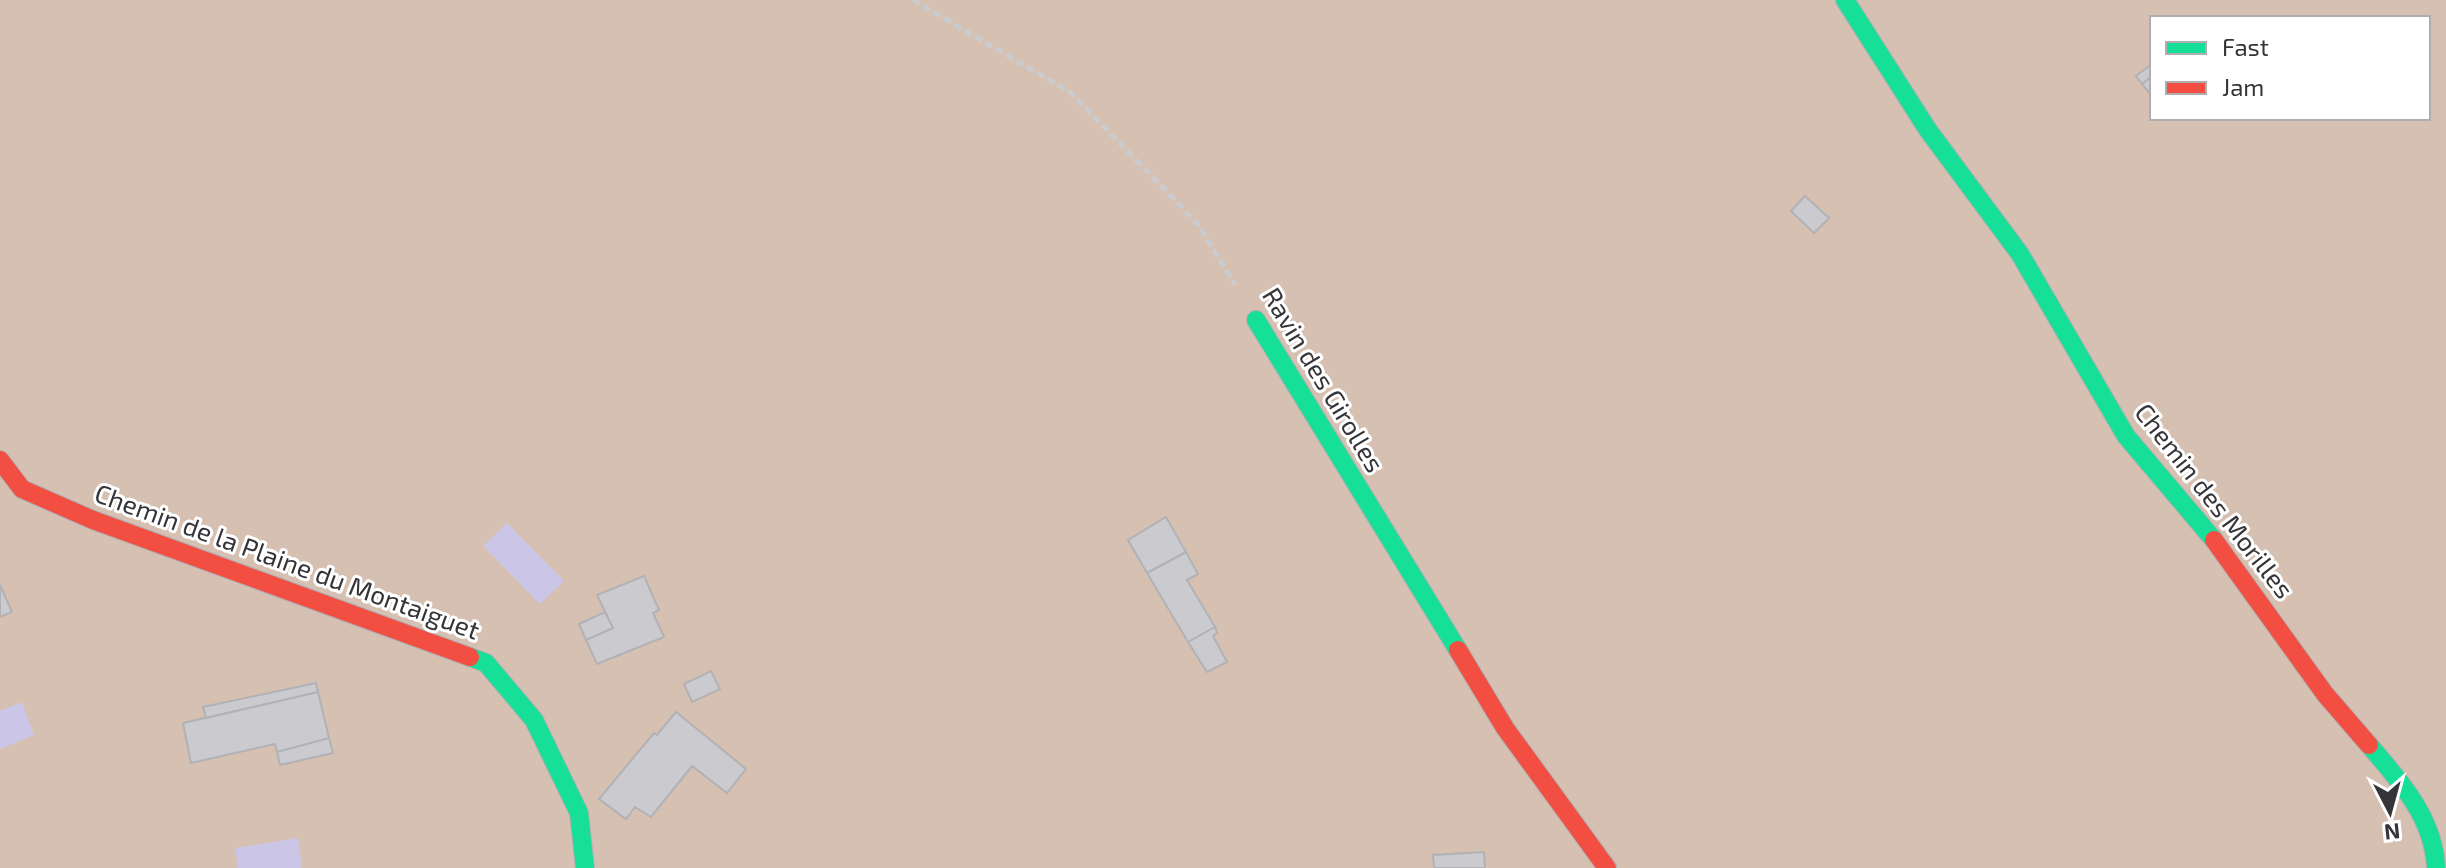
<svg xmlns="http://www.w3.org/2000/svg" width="2446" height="868" font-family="'Exo 2',sans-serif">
  <rect width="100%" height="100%" fill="#eaeaf0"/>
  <path fill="#d5c0b1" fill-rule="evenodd" d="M 0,0 L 2446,0 L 2446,868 L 0,868 ZM 2152,18 L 2428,18 L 2428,118 L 2152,118 Z"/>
  <path fill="#cbc6e8" d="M 507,523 L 564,581 L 540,604 L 483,546 Z
    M 22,702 L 34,735 L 0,749 L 0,711 Z
    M 298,838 L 302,868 L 238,868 L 235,848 Z"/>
  <path fill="#cbcbcf" stroke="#b1b1b6" stroke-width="2" d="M 2152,64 L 2152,76 L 2142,84 L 2136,76 Z
    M 2152,76 L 2152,96 L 2142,84 Z
    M 1805,196 L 1829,218 L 1814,233 L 1791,211 Z
    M 1166,517 L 1186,552 L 1147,573 L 1128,540 Z
    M 1186,552 L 1198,574 L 1187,580 L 1215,627 L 1188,642 L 1147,573 Z
    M 644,576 L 659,610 L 653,613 L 664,637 L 597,664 L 586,640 L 613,628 L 597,595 Z
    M 0,585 L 12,612 L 0,617 Z
    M 605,612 L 613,628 L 586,640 L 579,624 Z
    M 1215,627 L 1217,633 L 1213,636 L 1227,662 L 1207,672 L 1188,642 Z
    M 711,671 L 720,689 L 692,702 L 684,684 Z
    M 316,683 L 318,692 L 206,718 L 203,707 Z
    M 318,692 L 329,738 L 277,752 L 275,744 L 191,763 L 183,723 Z
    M 676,712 L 746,769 L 727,793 L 692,766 L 651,817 L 635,807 L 626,819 L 599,799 L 654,733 L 657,735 Z
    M 329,738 L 333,753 L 280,765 L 277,752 Z
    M 1484,852 L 1485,868 L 1434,868 L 1433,855 Z"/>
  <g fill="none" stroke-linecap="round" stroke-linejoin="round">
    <defs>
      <path id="fast" d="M 1845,0 L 1928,130 L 2020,254 L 2126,436 L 2214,540
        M 1256,320 L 1458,650
        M 470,657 L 486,663 L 534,720 L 579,813 L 585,868
        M 2369,745 C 2400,781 2434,818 2436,868"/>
      <path id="jam" d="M 0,460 L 22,489 L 93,520 L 470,657
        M 2214,540 L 2325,694 L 2369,745
        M 1458,650 L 1505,728 L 1607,868"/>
    </defs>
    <use href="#fast" stroke="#afafb4" stroke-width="20"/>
    <use href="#jam" stroke="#afafb4" stroke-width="20"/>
    <path stroke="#cbcbce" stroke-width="5" stroke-dasharray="8 4" stroke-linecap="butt" d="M 913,0 L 1070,92 L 1198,224 L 1235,285"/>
    <use href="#fast" stroke="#16e098" stroke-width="18"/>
    <use href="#jam" stroke="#f24e42" stroke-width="18"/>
  </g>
  <g text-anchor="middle" stroke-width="6" stroke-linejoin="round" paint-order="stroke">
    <g font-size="26" fill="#353439" stroke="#fff">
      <text transform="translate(1323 380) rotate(59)" y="9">Ravin des Girolles</text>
      <text transform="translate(2214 501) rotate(52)" y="9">Chemin des Morilles</text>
      <text transform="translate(287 562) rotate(20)" y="9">Chemin de la Plaine du Montaiguet</text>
    </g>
  </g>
  <rect x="2150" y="16" width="280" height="104" fill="#ffffff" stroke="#aeaeb0" stroke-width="2"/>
  <rect x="2166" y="42" width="40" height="12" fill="#16e098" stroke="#aeaeb0" stroke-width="2"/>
  <text x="2222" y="56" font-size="24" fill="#353439">Fast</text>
  <rect x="2166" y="82" width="40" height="12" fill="#f24e42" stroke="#aeaeb0" stroke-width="2"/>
  <text x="2222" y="96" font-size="24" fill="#353439">Jam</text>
  <g transform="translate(2390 812) rotate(174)" stroke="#ffffff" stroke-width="6" paint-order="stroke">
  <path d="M0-6L14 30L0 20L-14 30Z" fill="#353439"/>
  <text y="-12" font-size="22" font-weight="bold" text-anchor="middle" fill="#353439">N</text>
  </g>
</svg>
